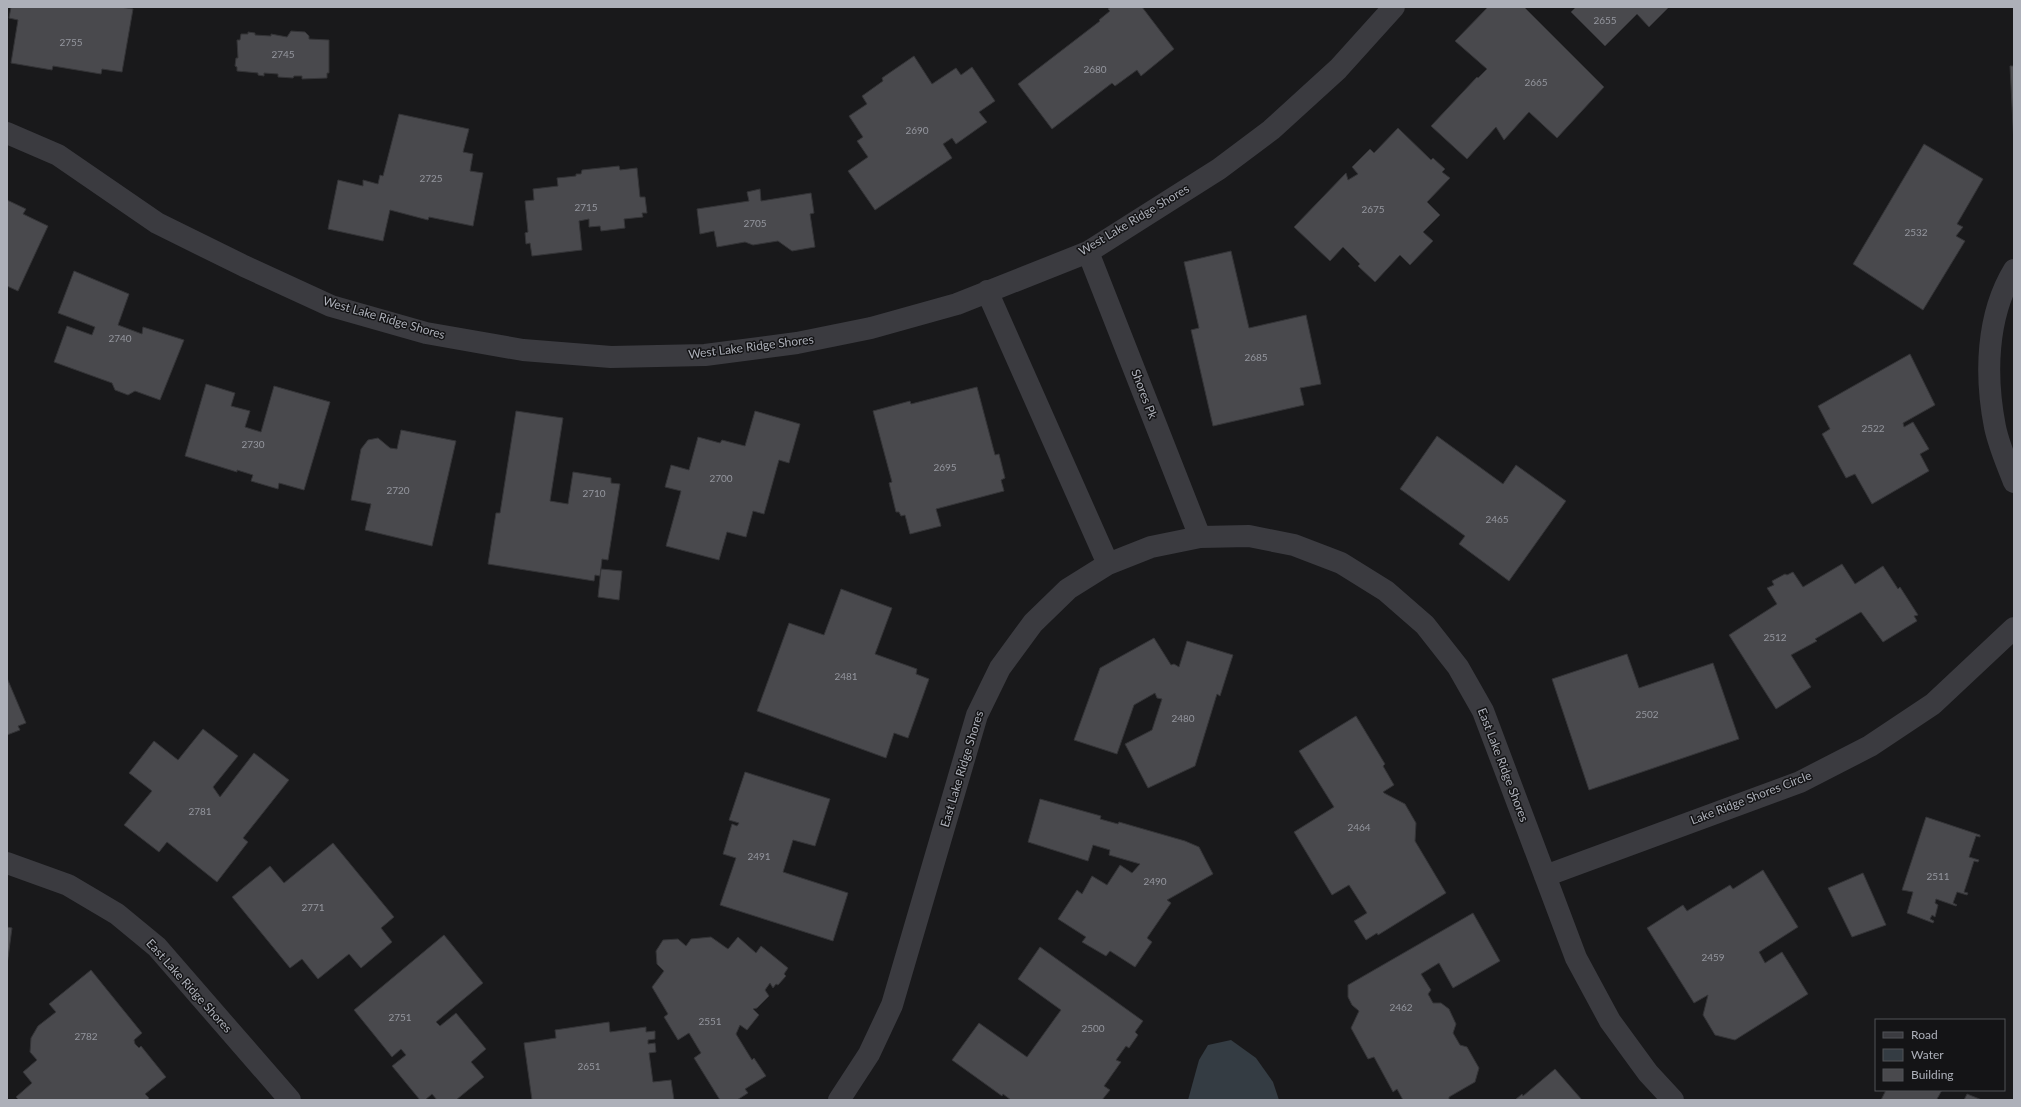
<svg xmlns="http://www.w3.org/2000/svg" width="2021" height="1107" font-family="Lato,sans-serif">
  <rect width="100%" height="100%" fill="#19191b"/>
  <path fill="#343c43" d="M 1231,1040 L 1256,1058 L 1273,1082 L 1279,1100 L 1188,1100 L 1199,1060 L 1208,1045 Z"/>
  <path fill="#49494d" stroke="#343437" d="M 11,7 L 120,7 L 133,9 L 122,72 L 102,69 L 101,74 L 53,66 L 52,70 L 11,63 L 18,20 L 9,18 Z
    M 1111,7 L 1142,7 L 1174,49 L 1141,76 L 1137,70 L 1115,86 L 1112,83 L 1052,129 L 1018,84 L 1100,21 L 1099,20 L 1110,11 L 1108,9 Z
    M 1488,7 L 1524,7 L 1604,87 L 1557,138 L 1529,112 L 1504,140 L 1496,127 L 1467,159 L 1431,126 L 1477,77 L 1478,78 L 1487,69 L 1455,41 Z
    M 1576,7 L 1669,7 L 1649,27 L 1637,14 L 1605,46 L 1571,12 Z
    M 291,31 L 305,32 L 309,36 L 309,39 L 329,40 L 329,73 L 327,73 L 327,78 L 302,79 L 302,76 L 294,76 L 293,78 L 278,77 L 278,74 L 264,73 L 264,76 L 258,75 L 258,73 L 237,71 L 237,67 L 235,66 L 236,58 L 238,58 L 237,40 L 240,40 L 241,34 L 248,34 L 248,32 L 255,33 L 255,35 L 271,36 L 271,34 L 287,37 Z
    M 914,56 L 932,84 L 956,68 L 961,75 L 972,67 L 995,101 L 979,112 L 987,122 L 956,144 L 952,138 L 943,144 L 952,158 L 875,210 L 848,171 L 868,157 L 857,141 L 863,137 L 849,116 L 867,104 L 862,96 L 883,81 L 882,78 Z
    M 2010,66 L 2014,66 L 2014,145 Z
    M 399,114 L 469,129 L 463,152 L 473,154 L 470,171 L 483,173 L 473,226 L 429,217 L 428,220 L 390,210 L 383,241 L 328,229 L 338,180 L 363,186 L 363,180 L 378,184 L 380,175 L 383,176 Z
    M 1398,128 L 1431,160 L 1433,158 L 1445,169 L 1442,172 L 1450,178 L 1427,202 L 1440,215 L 1423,232 L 1433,241 L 1410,265 L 1400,255 L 1375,282 L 1358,266 L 1360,264 L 1343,247 L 1330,261 L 1294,227 L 1346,173 L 1348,180 L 1358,174 L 1352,167 L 1370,149 L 1374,153 Z
    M 1924,144 L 1983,179 L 1957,224 L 1963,227 L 1956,236 L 1965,241 L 1923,310 L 1853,264 Z
    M 619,166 L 620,170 L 637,168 L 640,197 L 645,197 L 647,213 L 642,213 L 643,217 L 624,219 L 625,228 L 601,231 L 600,226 L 589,227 L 589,219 L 579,221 L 582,250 L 532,256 L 530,243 L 526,244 L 525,233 L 528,232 L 525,201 L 534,200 L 533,189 L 558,186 L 557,178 L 576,176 L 576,174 L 581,174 L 582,170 Z
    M 760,189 L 761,201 L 811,193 L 814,213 L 810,214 L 815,247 L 792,251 L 778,241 L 753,245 L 745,242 L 717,247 L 714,231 L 700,234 L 697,209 L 749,201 L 747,192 Z
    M 7,200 L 26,209 L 23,214 L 48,226 L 18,291 L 7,286 Z
    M 1231,251 L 1249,328 L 1306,315 L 1321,384 L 1300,388 L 1304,405 L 1213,426 L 1191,330 L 1199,328 L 1184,262 Z
    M 74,271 L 129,294 L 118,325 L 142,334 L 143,327 L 184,340 L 160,400 L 135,391 L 128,395 L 115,390 L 112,383 L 54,362 L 67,326 L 92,335 L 95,327 L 58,313 Z
    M 1910,354 L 1935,405 L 1903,423 L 1904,427 L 1913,422 L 1929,449 L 1920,454 L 1929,471 L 1872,504 L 1855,474 L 1846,478 L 1822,434 L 1830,429 L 1818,406 Z
    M 206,384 L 235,393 L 231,406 L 250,411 L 245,427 L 261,432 L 274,386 L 330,402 L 304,490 L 279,483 L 278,489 L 251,481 L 253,475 L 237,470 L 237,472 L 185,456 Z
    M 977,387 L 995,455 L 999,454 L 1005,478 L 1001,480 L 1004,491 L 936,509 L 941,526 L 910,534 L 905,515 L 901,516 L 899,512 L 896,512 L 889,483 L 892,482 L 873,411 L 910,401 L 911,404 Z
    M 516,411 L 563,418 L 550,501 L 568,504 L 573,472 L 611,478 L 611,483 L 620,484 L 608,560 L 602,559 L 600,576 L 595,575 L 594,581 L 488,564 L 496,513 L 500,513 Z
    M 755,411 L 800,424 L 789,463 L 779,460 L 764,514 L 753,511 L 746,537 L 727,532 L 719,560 L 666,546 L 681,491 L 665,487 L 671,465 L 689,470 L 698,437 L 720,443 L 722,440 L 745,446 Z
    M 401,430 L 456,441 L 432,546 L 365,530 L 371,504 L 351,500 L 361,449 L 368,440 L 378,438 L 390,448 L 397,449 Z
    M 1437,436 L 1503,484 L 1516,465 L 1566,501 L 1509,581 L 1459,544 L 1465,536 L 1400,489 Z
    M 1842,564 L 1855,584 L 1883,566 L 1898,589 L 1900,587 L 1918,615 L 1914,616 L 1917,621 L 1883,642 L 1861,612 L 1815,639 L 1817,641 L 1791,655 L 1811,687 L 1776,709 L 1729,635 L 1777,604 L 1767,588 L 1774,585 L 1772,581 L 1785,574 L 1787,575 L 1793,572 L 1803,587 Z
    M 601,569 L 622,571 L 619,600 L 598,597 Z
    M 841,589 L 892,608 L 875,654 L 917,669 L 916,674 L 929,679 L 908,738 L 894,733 L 886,758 L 757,711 L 789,623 L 824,635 Z
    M 1154,638 L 1171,665 L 1174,664 L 1179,667 L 1187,641 L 1233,655 L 1220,696 L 1217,694 L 1195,766 L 1148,788 L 1125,744 L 1152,730 L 1162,699 L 1157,698 L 1155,693 L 1134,705 L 1117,754 L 1074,740 L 1100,668 Z
    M 1627,654 L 1639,688 L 1713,663 L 1739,739 L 1589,790 L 1552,679 Z
    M 7,678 L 26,723 L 18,726 L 20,730 L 7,735 Z
    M 1356,716 L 1385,764 L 1383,766 L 1394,785 L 1383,792 L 1384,793 L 1405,804 L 1416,823 L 1415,841 L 1446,893 L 1378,935 L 1377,933 L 1366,940 L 1354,921 L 1367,913 L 1349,885 L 1332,895 L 1294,832 L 1334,807 L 1299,751 Z
    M 203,729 L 238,756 L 213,787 L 220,797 L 254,753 L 289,780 L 243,838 L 248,842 L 217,882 L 167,842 L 159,852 L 124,825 L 152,791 L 129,773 L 154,741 L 178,760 Z
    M 745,772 L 830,799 L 815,846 L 793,840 L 783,872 L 848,893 L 833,941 L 720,905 L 736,858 L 723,854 L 732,824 L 737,826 L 739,823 L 729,820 Z
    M 1040,799 L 1101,816 L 1100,819 L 1118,824 L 1119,822 L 1185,841 L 1199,847 L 1213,874 L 1167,900 L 1171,903 L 1147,938 L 1152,942 L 1135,967 L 1110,951 L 1106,956 L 1082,942 L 1086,937 L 1058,919 L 1077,890 L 1082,894 L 1092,876 L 1107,885 L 1120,865 L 1132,873 L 1140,864 L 1109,855 L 1110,850 L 1093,845 L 1088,861 L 1028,842 Z
    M 1926,817 L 1980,835 L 1980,837 L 1976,836 L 1969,857 L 1979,860 L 1978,862 L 1974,861 L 1964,892 L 1968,893 L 1967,895 L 1957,892 L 1953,903 L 1957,905 L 1956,906 L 1936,899 L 1935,903 L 1938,905 L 1935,917 L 1932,915 L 1930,919 L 1934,921 L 1933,923 L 1907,913 L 1913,892 L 1902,890 Z
    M 333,843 L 394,917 L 381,928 L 392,942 L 361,968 L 349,954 L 318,979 L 302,959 L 290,968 L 232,897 L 270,866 L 284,883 Z
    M 1763,870 L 1798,927 L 1759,952 L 1765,963 L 1782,952 L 1808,994 L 1735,1040 L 1715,1035 L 1703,1015 L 1708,995 L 1694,1003 L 1647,928 L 1683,905 L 1687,911 L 1730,885 L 1733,889 Z
    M 1863,873 L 1886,925 L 1852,937 L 1828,888 Z
    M 1473,913 L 1500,961 L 1453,988 L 1439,963 L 1421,974 L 1431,990 L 1428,994 L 1433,1003 L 1441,1003 L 1449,1009 L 1456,1024 L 1453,1033 L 1460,1045 L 1467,1047 L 1479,1068 L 1475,1082 L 1449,1097 L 1449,1100 L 1403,1100 L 1397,1089 L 1393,1092 L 1374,1057 L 1368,1059 L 1351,1028 L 1359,1011 L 1352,1005 L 1348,997 L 1348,985 Z
    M 7,927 L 12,928 L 7,965 Z
    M 444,935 L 483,983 L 436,1022 L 440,1026 L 456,1013 L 486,1049 L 471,1062 L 484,1077 L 456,1100 L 437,1100 L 432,1094 L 425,1100 L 420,1100 L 392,1066 L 406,1055 L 401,1049 L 392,1057 L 354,1010 Z
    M 711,937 L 728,949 L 738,937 L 756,953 L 761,946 L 788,968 L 784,974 L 786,976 L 778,985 L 776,984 L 773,988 L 770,983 L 765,990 L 769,996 L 757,1008 L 753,1009 L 759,1015 L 747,1030 L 740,1025 L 736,1034 L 752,1060 L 754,1058 L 766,1076 L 745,1089 L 748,1093 L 737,1100 L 720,1100 L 694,1058 L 701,1053 L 689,1033 L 678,1040 L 664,1017 L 668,1014 L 652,987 L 664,971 L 657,964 L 656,951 L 663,940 L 678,939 L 686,946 L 691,939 Z
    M 1040,947 L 1143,1021 L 1135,1032 L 1138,1035 L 1129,1048 L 1126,1046 L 1116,1060 L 1121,1062 L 1104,1086 L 1110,1090 L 1102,1100 L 1011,1100 L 1003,1094 L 1002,1096 L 952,1060 L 979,1023 L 1027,1057 L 1061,1010 L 1018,979 Z
    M 91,970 L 142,1033 L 134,1040 L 135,1044 L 139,1048 L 141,1046 L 166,1077 L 145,1094 L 149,1098 L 148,1100 L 19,1100 L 16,1097 L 32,1083 L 23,1072 L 37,1060 L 30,1052 L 31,1038 L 38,1026 L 56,1012 L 49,1004 Z
    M 609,1022 L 610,1032 L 646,1027 L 646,1032 L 655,1031 L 655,1039 L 648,1040 L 648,1044 L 655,1043 L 656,1052 L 649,1053 L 653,1082 L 671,1080 L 674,1100 L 532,1100 L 524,1043 L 556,1038 L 555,1030 Z
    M 1555,1069 L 1582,1100 L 1515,1100 L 1522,1094 L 1523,1096 Z
    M 1886,1090 L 1942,1090 L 1937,1099 L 1940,1100 L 1881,1100 Z
    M 1967,1094 L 1982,1100 L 1964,1100 Z"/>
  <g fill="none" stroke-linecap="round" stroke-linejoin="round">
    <path stroke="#3b3b40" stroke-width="22" d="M 7,133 L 58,155 L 157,223 L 244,266 L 331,306 L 426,333 L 523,350 L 611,357 L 705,355 L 797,343 L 871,328 L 957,304 L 1088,252 L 1219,169 L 1271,130 L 1338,69 L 1394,7
      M 1088,252 L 1200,537
      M 2014,270 C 1986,316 1985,376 1995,427 C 1999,446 2007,464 2014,482
      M 987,291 L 1108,564
      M 7,863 L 68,885 L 117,914 L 157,947 L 290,1100
      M 1545,876 L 1800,782 L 1870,746 L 1933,704 L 2014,628
      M 839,1100 L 869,1054 L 892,1005 L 977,715 L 1000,668 L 1033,623 L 1068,589 L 1108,564 L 1151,547 L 1200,537 L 1249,536 L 1294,545 L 1341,563 L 1386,591 L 1425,625 L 1458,667 L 1483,711 L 1576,958 L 1610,1021 L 1648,1073 L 1673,1100"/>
  </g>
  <g text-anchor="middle" stroke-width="3" stroke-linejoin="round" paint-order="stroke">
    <g font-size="10" fill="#94969e">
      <text x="1605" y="24">2655</text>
      <text x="71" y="46">2755</text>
      <text x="283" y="58">2745</text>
      <text x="1095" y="73">2680</text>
      <text x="1536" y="86">2665</text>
      <text x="917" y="134">2690</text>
      <text x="431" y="182">2725</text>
      <text x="586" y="211">2715</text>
      <text x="1373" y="213">2675</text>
      <text x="755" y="227">2705</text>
      <text x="1916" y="236">2532</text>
      <text x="120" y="342">2740</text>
      <text x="1256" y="361">2685</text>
      <text x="1873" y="432">2522</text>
      <text x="253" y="448">2730</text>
      <text x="945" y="471">2695</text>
      <text x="721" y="482">2700</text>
      <text x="398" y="494">2720</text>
      <text x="594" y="497">2710</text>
      <text x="1497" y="523">2465</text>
      <text x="1775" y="641">2512</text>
      <text x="846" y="680">2481</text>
      <text x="1647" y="718">2502</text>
      <text x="1183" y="722">2480</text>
      <text x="200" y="815">2781</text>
      <text x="1359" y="831">2464</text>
      <text x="759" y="860">2491</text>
      <text x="1938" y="880">2511</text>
      <text x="1155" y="885">2490</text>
      <text x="313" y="911">2771</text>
      <text x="1713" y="961">2459</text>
      <text x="1401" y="1011">2462</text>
      <text x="400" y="1021">2751</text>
      <text x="710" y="1025">2551</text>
      <text x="1093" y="1032">2500</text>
      <text x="86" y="1040">2782</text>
      <text x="589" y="1070">2651</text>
    </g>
    <g font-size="12" fill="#adb0b9" stroke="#141416">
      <text transform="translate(1134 220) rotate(-31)" y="4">West Lake Ridge Shores</text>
      <text transform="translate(384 318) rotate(16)" y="4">West Lake Ridge Shores</text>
      <text transform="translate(751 347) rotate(-7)" y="4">West Lake Ridge Shores</text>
      <text transform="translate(1144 394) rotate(69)" y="4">Shores Pk</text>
      <text transform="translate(1503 765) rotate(69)" y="4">East Lake Ridge Shores</text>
      <text transform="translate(962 769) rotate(-73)" y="4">East Lake Ridge Shores</text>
      <text transform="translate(1751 798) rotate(-21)" y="4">Lake Ridge Shores Circle</text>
      <text transform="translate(189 986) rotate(48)" y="4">East Lake Ridge Shores</text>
    </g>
  </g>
  <rect width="2021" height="1107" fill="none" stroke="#adb0b9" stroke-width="16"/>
  <rect x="1875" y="1019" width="130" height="72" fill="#141416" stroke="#515257"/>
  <rect x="1883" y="1032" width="20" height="6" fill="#3b3b40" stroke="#515257"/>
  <text x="1911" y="1039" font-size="12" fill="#adb0b9">Road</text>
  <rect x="1883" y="1049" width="20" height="12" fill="#343c43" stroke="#515257"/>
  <text x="1911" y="1059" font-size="12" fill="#adb0b9">Water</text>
  <rect x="1883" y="1069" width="20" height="12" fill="#49494d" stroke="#515257"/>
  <text x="1911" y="1079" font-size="12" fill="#adb0b9">Building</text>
</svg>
